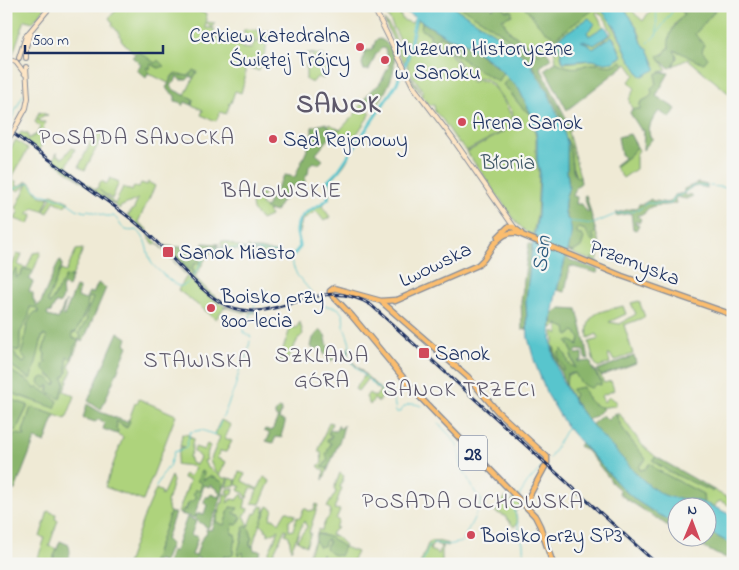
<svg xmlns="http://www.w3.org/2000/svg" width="739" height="570" font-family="'Indie Flower',sans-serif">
  <rect width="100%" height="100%" fill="#f6f6f2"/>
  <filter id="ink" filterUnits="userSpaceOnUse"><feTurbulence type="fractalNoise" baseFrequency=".02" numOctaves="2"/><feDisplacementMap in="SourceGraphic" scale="10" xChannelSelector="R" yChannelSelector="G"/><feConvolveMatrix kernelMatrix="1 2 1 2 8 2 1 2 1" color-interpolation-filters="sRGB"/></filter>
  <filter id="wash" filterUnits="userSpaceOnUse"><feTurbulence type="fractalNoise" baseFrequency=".0096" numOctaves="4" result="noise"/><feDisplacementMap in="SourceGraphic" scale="20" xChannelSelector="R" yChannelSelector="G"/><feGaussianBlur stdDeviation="1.12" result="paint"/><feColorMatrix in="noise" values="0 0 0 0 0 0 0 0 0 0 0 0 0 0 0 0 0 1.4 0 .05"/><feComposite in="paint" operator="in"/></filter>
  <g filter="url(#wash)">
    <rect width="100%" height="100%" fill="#efead5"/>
    <path fill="#aed37c" stroke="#64816d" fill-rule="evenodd" d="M 6,6 L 47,6 L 33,22 L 25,20 L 12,56 L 6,55 Z
      M 116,6 L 151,6 L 161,9 L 161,6 C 179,6 189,7 206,14 L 206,22 L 215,23 L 212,27 L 210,27 L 206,23 L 205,28 L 214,28 L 214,36 L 224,41 L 232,42 L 232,44 L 241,45 L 242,48 L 251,49 L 254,43 L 253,42 L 253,39 L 248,37 L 243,31 L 245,29 L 271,31 L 267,42 L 255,39 L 254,41 L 257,43 L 259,40 L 267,43 L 259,42 L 267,46 L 259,71 L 245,66 L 245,78 L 241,93 L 235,91 L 231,103 L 228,104 L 230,104 L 226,114 L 220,112 L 216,121 L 201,115 L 203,110 L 192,105 L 193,99 L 185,95 L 197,71 L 189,76 L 174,74 L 170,79 L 170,84 L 148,73 L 148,71 L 146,69 L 151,64 L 159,68 L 138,51 L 135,54 L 122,41 L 119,33 L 112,25 L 113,23 L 109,18 L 118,8 Z
      M 377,6 L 396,6 L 399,9 L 398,11 L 403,20 L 412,23 L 415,18 L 404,64 L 384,20 L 391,28 L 399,47 L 406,40 L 400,40 L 383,7 L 379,10 Z
      M 452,6 L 459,6 C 479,19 502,31 518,48 C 541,71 554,101 567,130 L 572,128 L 568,132 L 580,177 L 576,177 L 572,165 L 570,146 L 565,137 L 561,122 L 509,43 Z
      M 506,6 C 511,6 518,5 523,6 C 531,9 536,22 542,28 C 546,32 552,33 555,38 L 578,21 L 590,7 L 588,6 L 598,6 C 620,26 622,55 642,76 L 656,68 L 649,51 L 642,43 L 640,35 L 636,26 L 623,6 L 629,6 L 636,15 L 643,21 L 653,6 L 679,6 L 684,14 C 681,18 675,23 673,28 C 668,40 673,51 658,56 L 667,70 L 660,72 C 655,79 656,90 651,96 C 647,100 643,99 640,103 L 640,109 L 633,110 C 626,98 630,99 635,89 L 629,81 L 635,75 L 627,64 L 625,65 L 622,61 C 607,70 605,63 591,64 C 587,64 583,66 580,67 C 571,69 564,66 556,62 L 554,45 L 540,54 L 533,51 L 537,47 L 535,43 L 527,45 L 510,32 L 502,19 L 512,15 L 504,9 ZM 597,11 L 606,20 L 612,34 L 594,45 L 587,41 L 580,41 L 588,44 L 593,49 L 605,40 L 614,38 L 621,53 L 621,58 L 606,63 L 592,60 L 564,63 L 562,61 L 558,38 L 589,18 L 587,32 L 589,36 L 604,27 L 596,13 Z
      M 715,6 L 733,6 L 733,97 L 688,59 L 673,66 L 677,57 L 673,50 L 686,54 L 700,63 L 702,51 L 695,34 L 714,12 Z
      M 417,19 L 422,22 L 421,27 L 436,40 L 438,36 L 448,39 L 445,41 L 447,45 L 445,47 L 472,82 C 477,80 482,79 487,82 C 495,86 512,112 512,121 L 507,129 L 466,151 L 462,145 L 459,144 L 442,119 L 435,112 L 434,105 L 429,105 L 414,84 L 408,72 L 422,93 L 424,92 L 407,68 L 409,67 L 407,66 Z
      M 448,49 L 474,67 L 498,81 L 503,72 L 508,78 L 503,85 C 514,95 517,105 530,114 L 536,137 L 536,160 L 539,172 L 537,215 L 533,235 L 526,232 L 516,222 L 467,152 L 505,131 L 512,124 L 513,119 L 512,111 L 492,84 L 486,79 L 481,78 L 473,80 Z
      M 307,53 L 324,55 L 323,60 L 328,69 L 323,79 L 317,77 L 312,83 L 306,80 L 306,64 L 313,57 L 312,54 L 306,56 Z
      M 378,93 L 381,94 L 382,97 L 378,103 L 372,104 L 368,110 L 371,113 L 352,141 L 344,133 L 339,137 L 329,127 L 328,125 L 330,124 L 340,130 L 355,114 L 363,101 L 368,104 L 371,100 L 377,101 L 372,99 L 376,98 Z
      M 39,112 L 48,115 L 43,116 L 38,119 L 40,122 L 45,122 C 41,132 45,139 39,150 L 41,153 L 18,136 L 21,132 L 28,134 L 28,139 L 37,134 L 40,127 L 35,122 Z
      M 98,132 L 103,135 L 85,170 L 79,167 L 80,164 L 93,138 L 95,139 Z
      M 16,140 L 28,149 L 11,179 L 17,182 L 16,185 L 20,186 L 27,181 L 27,184 L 19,191 L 16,189 L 6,191 L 6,168 L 10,161 L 6,160 L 6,156 Z
      M 637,147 L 639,150 L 636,155 L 636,169 L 623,178 L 615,167 L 630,155 Z
      M 71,148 L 75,149 L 67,166 L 76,173 L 75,176 L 96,190 L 101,181 L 107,184 L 110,178 L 119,182 L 112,199 L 99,190 L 115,204 L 123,187 L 132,191 L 134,186 L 139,188 L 141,183 L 147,185 L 148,182 L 155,186 L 138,222 L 148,230 L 147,232 L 127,215 L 130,214 L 130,211 L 134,209 L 138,199 L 120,207 L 120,209 L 53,161 L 57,152 L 57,155 L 63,158 Z
      M 349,156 C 346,165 337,173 331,181 C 325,191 336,193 322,206 L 330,217 L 324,221 L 316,211 L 302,220 L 299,234 C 296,209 316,213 329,199 L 329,181 L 337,173 Z
      M 29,181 C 37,188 34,198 49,197 L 52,194 L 69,202 L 64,206 L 54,201 L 48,213 L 44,211 L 51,198 L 49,197 L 43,211 L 33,208 L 27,214 L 33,214 L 29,224 L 15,219 L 19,210 L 16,208 Z
      M 264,189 L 261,205 L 270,210 L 268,212 L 270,216 L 261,220 L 253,210 L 252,204 Z
      M 579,228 L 585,230 L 589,234 L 596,232 L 600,246 L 597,262 L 593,261 L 592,257 L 592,261 L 567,251 L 573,252 L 581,247 L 584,238 L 577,234 L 577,229 Z
      M 149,235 C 172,256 198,295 226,307 C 237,311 251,311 260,313 L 243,312 L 224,307 L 216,319 L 178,290 L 187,276 L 161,248 L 157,244 L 154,244 L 150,239 Z
      M 222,241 C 228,241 238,248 247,249 L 248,246 L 251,249 L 259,249 L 281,253 L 279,256 L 267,254 L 262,261 L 256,255 L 255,256 L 253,252 L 263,253 L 260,251 L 219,249 L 218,251 L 219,247 L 228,247 L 220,244 Z
      M 218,245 L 216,251 L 213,251 L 207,256 L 195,277 L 208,291 L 228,306 L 208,294 L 180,264 L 184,263 L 185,268 L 195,272 L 192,267 L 200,261 L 196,257 L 197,254 L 206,253 Z
      M 83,249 L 72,277 L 71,275 L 58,289 L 50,304 L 48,303 L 48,300 L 60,270 L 66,272 L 76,250 Z
      M 41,252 L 33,272 L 31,270 L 23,269 L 21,274 L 16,278 L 15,277 L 17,271 L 14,271 L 10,279 L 6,279 L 6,266 L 11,268 L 17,254 L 22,254 L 18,265 L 27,268 L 33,253 Z
      M 89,297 L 93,298 L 87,319 L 81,331 L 81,336 L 69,367 L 72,370 L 64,391 L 75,396 L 66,419 L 31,407 L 23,432 L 26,437 L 15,433 L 7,449 L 12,432 L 6,430 L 6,427 L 16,431 L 28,406 L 6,398 L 6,391 L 36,402 L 58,401 L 38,388 L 35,390 L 25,379 L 15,374 L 6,366 L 6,362 L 30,379 L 43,335 L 48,337 L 43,350 L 45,354 L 44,358 L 47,361 L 48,375 L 57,382 L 55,385 L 48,378 L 48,392 L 62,391 L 65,382 L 63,378 L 67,373 L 65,361 L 67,355 L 71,358 L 74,347 L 78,341 L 73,338 L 72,333 L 79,327 L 88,306 L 87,305 Z
      M 639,301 L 645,317 L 624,325 L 633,354 L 614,361 L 610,354 L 608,355 L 610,363 L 598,367 L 594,362 L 589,342 L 599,339 L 597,334 L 588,338 C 585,310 602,312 623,306 L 626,314 L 609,322 L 620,324 L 636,314 L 631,303 Z
      M 30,306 L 37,308 L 38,310 C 36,316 28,320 27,326 C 25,336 25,345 21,354 L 27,360 L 24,363 L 6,350 L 6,345 L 18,351 C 21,344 19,341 20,334 C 21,325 29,316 30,306 Z
      M 300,322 L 303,334 L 298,339 L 286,363 L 279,360 L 290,329 L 293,327 L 296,328 Z
      M 552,322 L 576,332 L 580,339 L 578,345 L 567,342 L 573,353 L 571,355 L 575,368 L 569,364 L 566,355 L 558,358 L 564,369 L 562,370 L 557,362 L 552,344 L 554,341 L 553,332 L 554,331 L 558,334 L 558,325 L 552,328 Z
      M 349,347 L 350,348 L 347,356 L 384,393 L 379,402 L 374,399 L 370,405 L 366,397 L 369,393 L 375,397 L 380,391 L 368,378 L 358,391 L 355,389 L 365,375 L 346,356 Z
      M 593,368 L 601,376 L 604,383 L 611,381 L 614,390 L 601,396 L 604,402 L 609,397 L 616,401 L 616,406 C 610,406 602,409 596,406 C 585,401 592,397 575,394 L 573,399 L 566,386 L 567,374 L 569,375 L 576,373 L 580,382 L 587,387 L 601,381 Z
      M 139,399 L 176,415 L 143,501 L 105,487 L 123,437 L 117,434 L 118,431 L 116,428 L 115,420 L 126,428 L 135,403 L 137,403 Z
      M 616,413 L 619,413 L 642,445 L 656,457 L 653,460 L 658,465 L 712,491 L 714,490 C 721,495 733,498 733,507 L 720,501 L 714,505 L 716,508 L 704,504 L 703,494 L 657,470 L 650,463 L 645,469 L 640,470 L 639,467 L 645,461 C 637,444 621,433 616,413 Z
      M 221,420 L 231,425 L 225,438 L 232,441 L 226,452 L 220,451 L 217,458 L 226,462 L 220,474 L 215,471 L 210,461 L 220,437 L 214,434 Z
      M 329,422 L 332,423 L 328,434 L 332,435 L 327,441 L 331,443 L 328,449 L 328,460 L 323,466 L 328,469 L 323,480 L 324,471 L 318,466 L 322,463 L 321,452 L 318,452 Z
      M 182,434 L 189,435 L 189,437 L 194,439 C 190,445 194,451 189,456 L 191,463 L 196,465 L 200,458 L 194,451 L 195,447 L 204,450 L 207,444 L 210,446 L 206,457 L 207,460 L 204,461 L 207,467 L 225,479 L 227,477 L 228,478 L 224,488 L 223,487 L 223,483 L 210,476 L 203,481 L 201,471 L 199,476 L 202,483 L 200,490 L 194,495 L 196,497 L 195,500 L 188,503 L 185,510 L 183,510 L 181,514 L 178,513 L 190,480 L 183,478 L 184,474 L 189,477 L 195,468 C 188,464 183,466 176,464 L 180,448 L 185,447 L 181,446 L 180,447 Z
      M 239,472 L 245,474 L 242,481 L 258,489 L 264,477 L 270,481 L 260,504 L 252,503 L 257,490 L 251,488 L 247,498 L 244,493 L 239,491 L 238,489 L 241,487 L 237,485 L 226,487 L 229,478 L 236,480 L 235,484 L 236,484 Z
      M 340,473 L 344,476 L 340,487 L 342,488 L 334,509 L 340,510 L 336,519 L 339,521 L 335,527 L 338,528 L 333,531 L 331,535 L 336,536 L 345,545 L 344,547 L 357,552 L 351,564 L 338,564 L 331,561 L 328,564 L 319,564 L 323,555 L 322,554 L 317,564 L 318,558 L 309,563 L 305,562 L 315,540 L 318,545 L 328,540 L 329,544 L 344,548 L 322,534 L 317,534 L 319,529 L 321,531 L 326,520 L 329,517 L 331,510 L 327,507 L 336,492 L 334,489 Z
      M 171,476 L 173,481 L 167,502 L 169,512 L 171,512 L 152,564 L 127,564 L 143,519 L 156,489 L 162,492 L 161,495 L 162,496 Z
      M 234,488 L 233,494 L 230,496 L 227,503 L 232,499 L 237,500 L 242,494 L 244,496 L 243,498 L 246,499 L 244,508 L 249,509 L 244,515 L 249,526 L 254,513 L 256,514 L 260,506 L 264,507 L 264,513 L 267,508 L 256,534 L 253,546 L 250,544 L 252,537 L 248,527 L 246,526 L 244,528 L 240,543 L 245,558 L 251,561 L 251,564 L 236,564 L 238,559 L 235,557 L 230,564 L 221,564 L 225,556 L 233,554 C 234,544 231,534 233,524 L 237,525 L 242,517 L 234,513 L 237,509 L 230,507 L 224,525 L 216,522 L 221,503 L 223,503 L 224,493 L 228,496 L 229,493 L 226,492 L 227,489 Z
      M 506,497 L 511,503 L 514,498 L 521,505 L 515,512 L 518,522 L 514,527 L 505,516 L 495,512 L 500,505 L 499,504 Z
      M 316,504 L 318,505 L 310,529 L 309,533 L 311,533 L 306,546 L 297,540 L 307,527 L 304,521 L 291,550 L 289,536 L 285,534 L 287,530 L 285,529 L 272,557 L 268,554 L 279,530 L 268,535 L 268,531 L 265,530 L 266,528 L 260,525 L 268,506 L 273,509 L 270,519 L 275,519 L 279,523 L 286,511 L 295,515 L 294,518 L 289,520 L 289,531 L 293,530 L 297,517 L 300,518 L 304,508 L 308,510 L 308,511 L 314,510 Z
      M 48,511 L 56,514 L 55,519 L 58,520 L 49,546 L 57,549 L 51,564 L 42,564 L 42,562 L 37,560 L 45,538 L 40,537 Z
      M 431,541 L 436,541 L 432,545 L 430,550 L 439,554 L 441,546 L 436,544 L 437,541 L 449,544 L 448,546 L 442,545 L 442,564 L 420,564 L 428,544 Z"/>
    <path fill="#8ab56c" stroke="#527265" d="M 459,6 L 490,6 L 493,9 L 494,6 L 506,6 L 504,9 L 506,11 L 512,10 L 512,15 L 502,19 L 510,32 L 527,45 L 537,44 L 537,47 L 533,51 L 540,54 L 545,49 L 551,59 L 540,67 L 571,128 L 567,130 C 554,101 541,71 518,48 C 502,31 479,19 459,6 Z
      M 523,6 L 588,6 L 593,10 L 555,38 C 552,34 549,34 545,31 C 536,24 532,13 523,6 Z
      M 679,6 L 715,6 L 714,12 L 695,34 L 704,45 L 702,51 L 708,58 L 704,63 C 694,62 684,53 674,50 L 677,57 L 673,66 L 670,68 L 663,63 L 658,56 L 664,54 L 667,49 L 669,48 C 667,34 675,25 684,14 Z
      M 422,22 L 449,38 L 465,43 L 503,72 L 498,82 L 474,67 L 448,49 L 445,41 L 448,39 L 439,36 L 436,40 L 430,39 L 430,34 L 421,30 Z
      M 380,39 C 404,50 393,80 382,97 L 381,94 L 378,93 L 378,97 L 373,98 L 368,104 L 363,101 L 372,89 C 382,86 383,75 389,67 L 385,49 L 382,48 L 376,54 L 369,70 L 364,70 L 362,64 L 365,51 L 372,50 L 376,40 Z
      M 138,51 L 155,63 L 158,60 L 164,66 L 159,68 L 151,64 L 150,69 L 147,67 L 146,68 L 149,71 L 146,78 L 137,70 L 141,64 L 132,57 Z
      M 622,61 L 625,65 L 567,110 L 545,69 L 556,62 C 564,66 571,69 580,67 C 583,66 587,64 591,64 C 606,63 607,70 622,61 Z
      M 193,70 L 197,72 L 193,79 L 191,76 L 187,80 L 180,80 L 177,76 L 175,82 L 170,85 L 174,90 L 193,99 L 192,105 L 185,102 L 183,106 L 180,102 L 175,101 L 175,96 L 166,88 L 174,74 L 189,76 Z
      M 660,72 L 669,73 L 656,96 L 676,109 L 670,118 L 659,111 C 653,119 647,127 650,137 L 653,138 L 643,150 L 644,130 L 641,130 L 630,113 L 632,109 L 640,109 L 640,103 C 644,99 649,99 652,94 L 651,89 L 656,83 L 656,74 Z
      M 508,78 L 519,89 L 531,114 C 518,108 514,94 503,85 Z
      M 326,123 L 333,134 L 316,154 L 323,160 L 319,164 L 313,162 L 309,166 L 308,174 L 306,175 L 304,187 L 301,189 L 289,185 L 287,186 L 284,200 L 281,201 L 276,212 L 265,209 C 271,196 278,186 285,175 L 295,177 C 300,163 314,141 312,127 Z
      M 630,134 L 637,147 L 630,155 L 615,167 L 615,165 L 624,158 L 621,154 L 618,137 Z
      M 565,137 C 575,148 568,165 576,177 L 580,177 L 581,183 L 576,187 L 573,196 L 577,197 L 576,204 L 582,204 L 585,210 L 589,213 L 584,196 L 586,195 L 596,232 L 593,234 L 595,241 L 592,242 L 585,230 L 579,228 L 577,229 L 577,234 L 582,235 L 584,238 L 581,247 L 573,252 L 568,250 C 570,242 571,234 570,226 C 570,221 567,219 566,215 C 564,206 564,195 569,188 L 567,171 Z
      M 698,183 L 707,185 L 707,188 C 698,185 691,186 684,193 L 686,196 L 691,194 L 693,196 L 686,199 L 677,197 L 675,199 L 676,203 C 663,208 651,201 644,214 L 638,215 L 637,216 L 641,219 L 639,223 L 636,221 L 635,223 L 639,225 L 636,230 L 633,229 L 631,213 L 616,216 L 616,213 L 638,207 L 639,204 L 643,204 L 651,199 L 652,201 C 662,200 669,208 675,195 L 684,193 L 684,189 Z
      M 203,243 L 219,244 L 204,255 L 197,254 L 196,257 L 201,261 L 199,264 L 196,263 L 192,267 L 195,273 L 192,276 L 191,270 L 185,268 L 183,266 L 184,263 L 180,263 L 164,246 L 182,247 L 198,253 Z
      M 529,243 L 532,245 L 526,301 L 527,329 L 522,330 L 521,302 Z
      M 566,256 L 570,260 L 599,270 L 597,273 L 570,266 L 565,292 L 557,290 Z
      M 61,260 L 62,266 L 48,300 L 48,303 L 50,304 L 66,276 L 72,277 L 68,287 L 64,285 L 62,289 C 63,296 64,298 59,304 L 56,302 L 51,312 L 47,313 L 48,316 L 58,319 L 66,301 L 62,315 L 64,316 L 76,287 L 79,288 L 78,297 L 85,300 L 89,292 L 93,294 L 98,283 L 106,288 L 83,342 L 79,340 L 81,336 L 78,334 L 87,320 L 86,315 L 93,298 L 89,297 L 87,305 L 88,306 L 76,332 L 72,333 L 73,338 L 79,340 L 74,347 L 72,359 L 67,356 L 67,373 L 63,378 L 65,382 L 60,399 L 48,392 L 49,386 L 47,386 L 45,389 L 39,383 L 40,379 L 43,377 L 48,378 L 55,385 L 57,382 L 43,369 L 43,365 L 47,362 L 44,362 L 45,354 L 43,351 L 47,337 L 43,335 C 41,339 41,342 40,347 C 38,356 34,371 30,379 L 6,362 L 6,350 L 9,352 L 14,352 L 16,354 L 16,358 L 24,363 L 26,360 L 21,354 C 27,341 23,323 35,312 L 38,313 L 38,310 L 37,308 L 30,307 L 29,316 L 20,333 L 20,350 L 14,350 L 6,345 L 6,279 L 10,279 L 14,271 L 17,269 L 16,278 L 21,274 L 23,269 L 31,270 L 33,272 L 29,280 L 33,282 L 29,291 L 33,293 L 33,299 L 37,306 L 41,303 L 43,297 L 59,261 Z
      M 561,308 L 577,309 L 589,359 L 585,358 L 584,351 L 578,350 L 575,352 L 577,354 L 582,353 L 582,360 L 578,362 L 591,361 L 592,369 L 601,381 L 601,385 L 596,384 L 591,388 C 582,386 579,381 575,373 L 567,374 L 566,386 L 555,359 L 553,348 L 554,347 C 557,355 557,363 562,370 L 564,369 L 558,358 L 559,352 L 562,349 L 564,353 L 566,355 L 569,364 L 575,368 L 574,362 L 571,355 L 573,353 L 567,341 L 572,341 L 578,345 L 580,339 L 576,332 L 573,331 L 570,335 L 567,334 L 566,328 L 552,322 L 553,313 Z
      M 320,330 L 325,335 L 330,354 L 335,358 L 329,362 L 320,347 L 315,350 L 311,347 L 313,338 Z
      M 118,332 L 127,338 L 125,344 L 128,346 L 101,410 L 88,401 Z
      M 634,356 L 636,363 L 601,376 L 597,370 Z
      M 6,366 C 10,368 12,372 16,374 C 23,379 31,381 35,389 L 38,387 L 58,401 L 55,408 L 6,391 Z
      M 583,387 C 588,401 591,405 604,408 L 596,416 L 587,420 L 573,399 L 575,394 L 572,392 L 572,389 Z
      M 6,398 L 28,405 L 16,431 L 6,427 Z
      M 87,404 L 100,412 L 127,422 L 128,419 L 130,421 L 127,428 L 116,421 L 117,426 L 116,428 L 118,431 L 117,434 L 103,429 L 105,423 L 99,419 L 95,422 L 83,418 Z
      M 31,407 L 55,415 L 45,443 L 35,439 L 15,490 L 6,491 L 6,430 L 12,432 L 8,448 L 15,433 L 25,436 L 23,432 Z
      M 279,408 L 282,409 L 279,419 L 285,421 L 285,423 L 281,436 L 282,438 L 276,437 L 273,443 L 266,441 L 269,437 L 269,433 L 264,431 L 265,429 L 272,431 L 278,417 L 275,416 L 275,413 Z
      M 615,413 L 624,432 L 646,459 L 639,467 L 640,470 L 645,469 L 650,463 L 657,470 L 703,494 L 704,504 C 692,499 672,499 663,495 C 640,482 610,445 591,425 L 603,415 L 608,420 Z
      M 338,425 L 340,429 L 344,425 L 341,437 L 328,469 L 322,467 L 328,460 L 326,455 L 331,443 L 327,441 L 327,439 L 330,439 L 332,435 L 328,434 L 330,430 L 336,431 Z
      M 581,443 L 621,487 L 637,501 L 676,523 L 676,531 C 658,519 638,507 619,494 L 620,490 L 611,482 L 610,479 L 587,451 L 579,446 Z
      M 656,457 L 714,490 L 712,491 L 669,472 L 652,460 Z
      M 201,471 L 204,472 L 203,480 L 210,476 L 223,482 L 223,487 L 224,488 L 217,510 L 208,528 L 195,519 L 197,514 L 204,514 L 207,505 L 204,503 L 205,497 L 209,497 L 211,494 L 218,497 L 220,494 L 217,489 L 210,485 L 209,487 L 204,485 L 194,518 L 181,514 L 183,509 L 186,510 C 190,502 186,502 195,500 L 196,497 L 193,495 L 196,489 L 198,491 L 200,490 L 202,483 L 197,481 Z
      M 230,507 L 238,508 L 234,513 L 242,517 L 237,525 L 233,524 L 232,534 L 235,534 L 236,540 L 234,543 L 233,555 L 228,557 L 224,556 L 221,564 L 197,564 L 199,558 L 197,558 L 191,564 L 167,564 L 171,551 L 175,551 L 187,517 L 196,521 L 191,535 L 198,537 L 192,555 L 196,556 L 201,540 L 207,533 L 206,529 L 211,530 L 218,511 L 220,511 L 216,522 L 224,525 Z
      M 170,513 L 175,513 L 166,539 L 171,544 L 163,564 L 161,564 L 161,560 L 157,560 L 156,564 L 152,564 Z
      M 246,526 L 250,530 L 252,538 L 250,541 L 250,546 L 253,546 L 254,550 L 261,551 L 255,564 L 251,564 L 249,559 L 244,561 L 243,552 L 240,555 L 237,554 L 244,531 L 243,528 Z
      M 707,531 L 733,545 L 733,560 L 716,554 L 687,538 L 706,538 Z
      M 317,534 L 330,537 L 344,547 L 340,556 L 331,554 L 326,549 L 327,544 L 329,544 L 328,540 L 326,540 L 324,546 L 318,547 L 315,540 Z
      M 60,541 L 69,545 L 70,552 L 68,561 L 69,564 L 51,564 Z"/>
    <path fill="#58c5cd" stroke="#3a7a96" d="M 396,6 L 452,6 L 509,43 L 531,65 L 548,93 L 561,122 L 567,142 L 567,171 L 569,188 C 565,195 563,209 566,217 C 567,219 570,221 570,223 C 573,231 570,242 568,250 C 560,277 551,306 551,335 C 551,380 585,419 614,449 C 628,464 646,487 664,495 C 673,499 685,498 694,500 C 708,503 720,510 733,516 L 733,545 L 707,531 L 706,508 L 676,508 L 676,523 L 657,514 L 637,501 L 621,487 L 574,435 L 565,424 L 546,392 L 535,363 L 528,338 L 526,301 L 533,242 L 538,215 L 540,172 L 537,160 L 537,137 L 531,114 L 519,89 L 493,63 L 465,43 L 449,38 Z
      M 598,6 L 623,6 L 636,26 L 642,43 L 649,51 L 656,69 L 643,76 L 640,75 L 628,56 L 616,28 Z
      M 589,18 L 595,24 L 587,32 L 589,36 L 605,26 L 610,34 L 594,45 L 584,41 L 581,41 L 588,44 L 593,49 L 612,36 L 622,56 L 613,62 L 606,63 L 592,60 L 563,62 L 558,38 Z"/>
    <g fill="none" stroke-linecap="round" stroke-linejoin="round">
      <path stroke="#58c5cd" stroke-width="1" d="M 658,32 L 676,6
        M 648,43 L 657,34 L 656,6
        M 6,129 L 23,95
        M 710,186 L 730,188 L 733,186
        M 6,188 C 12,191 23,185 29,182 L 39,194 L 51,196 L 65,201 L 78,210 L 86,212 L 88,210 L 106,216 L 114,216 C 123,225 120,233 137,230 C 147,238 146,250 151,262 C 153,267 173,283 178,286 C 194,288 199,258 211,250 C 216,246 272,251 280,254 C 281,255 285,258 286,259 L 290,259 L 297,275 L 322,305 L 338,308 L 343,315 L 344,326 L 350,344 L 347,356 C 357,371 379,390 394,400 L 396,412 L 400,412 C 406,403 412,402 421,406
        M 616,214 C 627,212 640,213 646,203 L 671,204 L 675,196 L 681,195 L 693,186 L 707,186
        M 567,221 L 593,224
        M 595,223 L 614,215
        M 253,309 L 256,302 L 266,290
        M 253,311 L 253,310
        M 252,313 L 252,312
        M 251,314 L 243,332 L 251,337
        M 223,417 L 235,387 L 241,364 L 242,361 L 246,360 L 250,341
        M 550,458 L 568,426
        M 166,469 L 168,469 L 174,452 L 186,448 L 190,432 L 202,430 L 215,435 L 221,421
        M 156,487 L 165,470
        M 519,496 L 528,482 L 543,466
        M 517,499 L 513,505 L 523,544 L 524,564
        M 422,564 L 429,546 L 432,543 L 448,545 L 462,542 L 482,502 C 481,497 478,497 475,492 C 472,485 467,478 464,471 C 458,462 461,456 458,448 C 455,439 444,430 438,423"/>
      <path stroke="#58c5cd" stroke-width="3" d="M 290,259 L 300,247 C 300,242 297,237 297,232 C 296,211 316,210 328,199 L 328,181 L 338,171 L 396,85 L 407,60 L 416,15"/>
    </g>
  </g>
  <g filter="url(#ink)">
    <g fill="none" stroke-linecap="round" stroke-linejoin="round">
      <defs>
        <path id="secondary" d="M 373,6 L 413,86 L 453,139 L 514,227
          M 19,58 L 26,36 L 51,6
          M 26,58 L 26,46 L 31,34
          M 6,59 L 16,62 L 25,74
          M 14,130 L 26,108 L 28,98 L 26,67
          M 6,142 L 10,136"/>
        <path id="primary" d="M 498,237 L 508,227 L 513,227 L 521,233
          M 493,245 C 500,238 506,231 517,233 L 622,276 L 733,315
          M 396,300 L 381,301 L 334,288 L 330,291 L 330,293 L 352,316 L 416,393 L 535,516 L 540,526 L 553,564
          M 395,301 L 478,265 L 484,259 L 494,244
          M 382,302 L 468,377 L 498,412 L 547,457 L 547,463 L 527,500 L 527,507"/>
      </defs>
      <use href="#secondary" stroke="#858c9a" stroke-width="6"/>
      <use href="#primary" stroke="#858c9a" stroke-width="7"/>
      <use href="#secondary" stroke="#fde5c5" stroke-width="4"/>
      <use href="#primary" stroke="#fbbd6e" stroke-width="4.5"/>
      <defs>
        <path id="rail" d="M 6,128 C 33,148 60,167 86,186 C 105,200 124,212 141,227 C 167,249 199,294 228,306 C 279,327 318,272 371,305 L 657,564"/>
      </defs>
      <use href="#rail" stroke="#1b2f5e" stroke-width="3"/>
      <use href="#rail" stroke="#f6f6f2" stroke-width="1" stroke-dasharray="4" stroke-linecap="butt"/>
      <defs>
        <path id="secondary-bridge" d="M 10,136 L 14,130"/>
      </defs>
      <use href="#secondary-bridge" stroke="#858c9a" stroke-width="6" stroke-linecap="butt"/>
      <use href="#secondary-bridge" stroke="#fde5c5" stroke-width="4"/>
    </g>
  </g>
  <g fill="#d1495b" stroke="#f6f6f2" stroke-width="2">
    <circle cx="360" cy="47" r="5"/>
    <circle cx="385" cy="60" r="5"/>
    <circle cx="462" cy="122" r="5"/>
    <circle cx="273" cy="139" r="5"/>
    <rect x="162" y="246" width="12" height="12" rx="2.5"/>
    <circle cx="211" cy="308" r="5"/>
    <rect x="418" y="347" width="12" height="12" rx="2.5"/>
    <circle cx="471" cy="535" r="5"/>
  </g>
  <g text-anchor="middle" stroke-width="4.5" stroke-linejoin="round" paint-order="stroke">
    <rect fill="#f6f6f2" stroke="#5d6b8a" stroke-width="1" x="459" y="435.5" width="28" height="35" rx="4"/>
    <g font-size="20" font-weight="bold" fill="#1b2f5e">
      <text x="473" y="460">28</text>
    </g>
    <g font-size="21" fill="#1b2f5e" stroke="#f6f6f2" text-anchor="start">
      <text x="350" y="42" text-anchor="end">Cerkiew katedralna<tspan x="350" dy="24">Świętej Trójcy</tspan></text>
      <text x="395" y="55">Muzeum Historyczne<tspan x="395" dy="24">w Sanoku</tspan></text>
      <text x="472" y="129">Arena Sanok</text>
      <text x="283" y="146">Sąd Rejonowy</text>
      <text x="179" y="259">Sanok Miasto</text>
      <text x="221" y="303">Boisko przy<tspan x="221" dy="24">800-lecia</tspan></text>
      <text x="435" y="360">Sanok</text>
      <text x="481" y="542">Boisko przy SP3</text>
    </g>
    <g font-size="21" fill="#405866" stroke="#f6f6f2">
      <text x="508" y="169">Błonia</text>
    </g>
    <g font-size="21" fill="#1b2f5e" stroke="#f6f6f2">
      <text transform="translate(635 262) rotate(21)" y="7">Przemyska</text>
      <text transform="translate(435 264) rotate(-26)" y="7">Lwowska</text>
    </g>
    <g font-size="22" letter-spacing="1" fill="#5e596b" stroke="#f6f6f2">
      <text x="137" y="144">POSADA SANOCKA</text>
      <text x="282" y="197">BALOWSKIE</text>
      <text x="322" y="362">SZKLANA<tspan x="322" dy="25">GÓRA</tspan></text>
      <text x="198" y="367">STAWISKA</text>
      <text x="460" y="396">SANOK TRZECI</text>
      <text x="473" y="508">POSADA OLCHOWSKA</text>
    </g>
    <g font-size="22" font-style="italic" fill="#2d5c7f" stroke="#f6f6f2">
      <text transform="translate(540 254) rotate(-83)" y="8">San</text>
    </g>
    <g font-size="26" font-weight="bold" letter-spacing="1" fill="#5e596b" stroke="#f6f6f2">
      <text x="339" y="112">SANOK</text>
    </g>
  </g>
  <rect width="739" height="570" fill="none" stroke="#f6f6f2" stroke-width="25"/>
  <g transform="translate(692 522) rotate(1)"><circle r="24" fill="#f6f6f2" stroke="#9ea6b7"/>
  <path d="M0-4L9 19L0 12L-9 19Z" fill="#d1495b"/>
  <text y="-8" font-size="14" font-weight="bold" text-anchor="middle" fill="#1b2f5e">N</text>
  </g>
  <path d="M25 45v8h138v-8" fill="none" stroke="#1b2f5e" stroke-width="2.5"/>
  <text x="32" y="45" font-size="15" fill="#1b2f5e" stroke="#f6f6f2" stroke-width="4" paint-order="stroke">500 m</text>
</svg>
